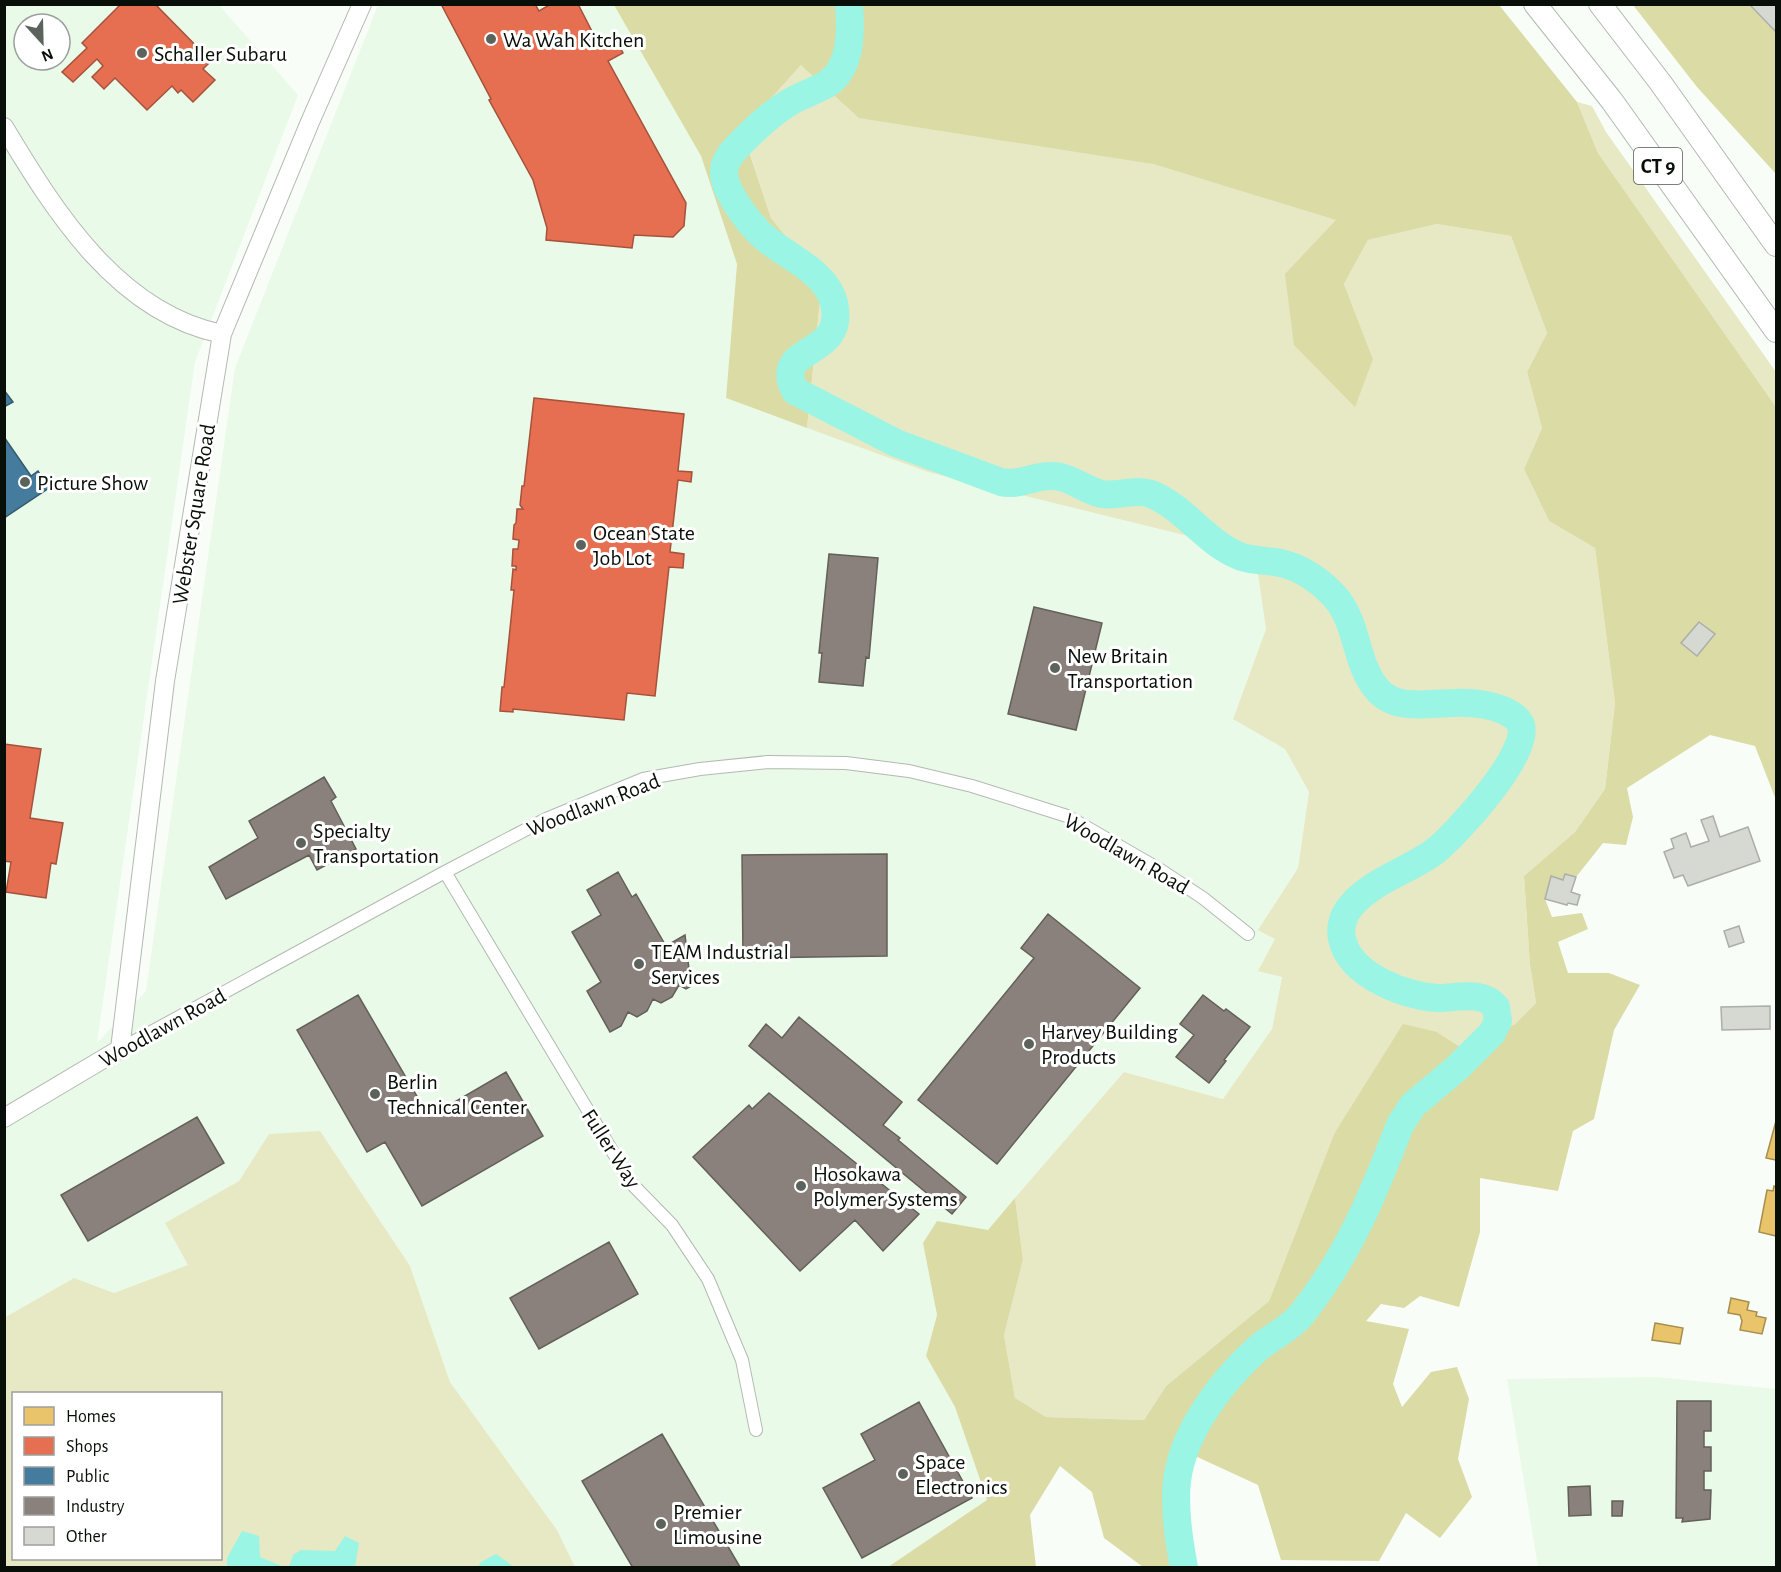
<svg xmlns="http://www.w3.org/2000/svg" width="1781" height="1572" font-family="'Alegreya Sans',sans-serif">
  <rect width="100%" height="100%" fill="#f8fdf7"/>
  <path fill="#e9fae8" fill-rule="evenodd" d="M 5,5 L 219,5 L 298,95 L 195,362 L 97,1043 L 146,991 L 235,368 L 378,5 L 614,5 L 701,156 L 737,264 L 726,398 L 928,472 L 1192,537 L 1258,573 L 1266,629 L 1233,718 L 1285,749 L 1309,792 L 1298,868 L 1259,929 L 1275,939 L 1282,976 L 1272,1029 L 1224,1099 L 1124,1072 L 988,1230 L 923,1243 L 937,1315 L 926,1356 L 955,1407 L 987,1501 L 888,1567 L 575,1567 L 557,1530 L 450,1382 L 410,1266 L 269,1134 L 239,1181 L 165,1223 L 188,1265 L 114,1293 L 74,1278 L 5,1318 ZM 24,24 L 60,24 L 60,60 L 24,60 Z
    M 1656,1377 L 1776,1389 L 1776,1567 L 1538,1567 L 1507,1379 Z"/>
  <path fill="#e7e8c4" fill-rule="evenodd" d="M 801,65 L 1153,164 L 1337,220 L 1316,243 L 1373,359 L 1344,284 L 1368,240 L 1437,224 L 1511,236 L 1547,333 L 1527,372 L 1542,428 L 1524,469 L 1549,521 L 1595,548 L 1615,703 L 1605,789 L 1575,832 L 1524,876 L 1530,965 L 1536,1003 L 1515,1024 L 1465,1050 L 1437,1032 L 1334,1134 L 1269,1301 L 1166,1386 L 1144,1420 L 1046,1417 L 1015,1398 L 1004,1335 L 1023,1260 L 1015,1198 L 1124,1072 L 1223,1099 L 1272,1029 L 1282,977 L 1258,971 L 1275,939 L 1258,930 L 1298,868 L 1309,792 L 1285,749 L 1233,719 L 1266,629 L 1258,574 L 1192,537 L 928,472 L 807,428 L 822,281 L 771,218 L 742,129 Z
    M 1577,102 L 1592,106 L 1606,132 L 1776,372 L 1776,407 L 1598,153 Z
    M 320,1131 L 410,1266 L 450,1382 L 557,1530 L 575,1567 L 5,1567 L 4,1318 L 74,1278 L 114,1293 L 188,1265 L 165,1223 L 239,1181 L 269,1134 ZM 14,1394 L 220,1394 L 220,1558 L 14,1558 Z"/>
  <path fill="#dbdba5" d="M 614,5 L 1499,5 L 1577,102 L 1598,153 L 1776,407 L 1776,800 L 1755,746 L 1710,735 L 1627,788 L 1633,817 L 1626,845 L 1603,843 L 1576,877 L 1565,874 L 1563,880 L 1551,876 L 1545,899 L 1552,917 L 1582,913 L 1588,929 L 1558,942 L 1568,973 L 1609,973 L 1640,985 L 1614,1030 L 1594,1119 L 1573,1131 L 1558,1191 L 1480,1178 L 1480,1232 L 1459,1307 L 1420,1296 L 1404,1308 L 1381,1304 L 1366,1321 L 1409,1329 L 1393,1384 L 1402,1407 L 1431,1372 L 1457,1367 L 1469,1399 L 1458,1459 L 1472,1497 L 1440,1538 L 1406,1513 L 1379,1561 L 1281,1560 L 1258,1485 L 1180,1449 L 1179,1560 L 1172,1567 L 1143,1567 L 1104,1538 L 1092,1492 L 1060,1466 L 1030,1515 L 1036,1567 L 888,1567 L 987,1500 L 955,1407 L 926,1356 L 937,1315 L 923,1243 L 937,1221 L 988,1230 L 1015,1198 L 1023,1260 L 1004,1335 L 1015,1398 L 1046,1417 L 1144,1420 L 1166,1386 L 1269,1301 L 1334,1134 L 1403,1024 L 1437,1032 L 1465,1050 L 1515,1024 L 1536,1003 L 1530,965 L 1524,876 L 1575,832 L 1605,789 L 1615,703 L 1595,548 L 1549,521 L 1524,469 L 1542,428 L 1527,372 L 1547,333 L 1511,236 L 1437,224 L 1368,240 L 1344,284 L 1373,359 L 1355,407 L 1294,345 L 1285,274 L 1336,220 L 1153,164 L 859,118 L 801,65 L 742,130 L 771,218 L 822,281 L 807,428 L 726,398 L 737,264 L 701,156 Z
    M 1633,5 L 1749,5 L 1776,32 L 1776,174 L 1697,87 Z"/>
  <path fill="#9bf5e4" d="M 242,1531 L 259,1536 L 260,1557 L 284,1567 L 227,1567 L 227,1558 Z
    M 345,1536 L 359,1543 L 355,1567 L 289,1567 L 293,1555 L 301,1550 L 335,1551 Z
    M 496,1554 L 514,1567 L 478,1567 L 481,1562 Z"/>
  <path fill="#e9c46a" stroke="#a68e4d" stroke-width="1.5" d="M 1776,1121 L 1776,1160 L 1766,1158 Z
    M 1774,1186 L 1776,1187 L 1776,1236 L 1759,1232 L 1767,1190 L 1773,1191 Z
    M 1731,1298 L 1749,1302 L 1747,1310 L 1757,1312 L 1756,1316 L 1766,1318 L 1762,1334 L 1740,1330 L 1742,1321 L 1740,1315 L 1728,1313 Z
    M 1655,1323 L 1683,1328 L 1680,1344 L 1652,1340 Z"/>
  <path fill="#e76f51" stroke="#a4523b" stroke-width="1.5" d="M 121,4 L 155,4 L 211,61 L 203,69 L 215,80 L 193,102 L 181,90 L 178,93 L 172,86 L 147,110 L 115,78 L 104,89 L 92,77 L 103,66 L 97,59 L 73,82 L 62,72 L 87,48 L 82,43 Z
    M 441,4 L 535,4 L 539,11 L 551,4 L 578,4 L 598,43 L 614,35 L 623,53 L 608,61 L 686,203 L 684,226 L 673,237 L 634,235 L 632,248 L 546,240 L 547,228 L 533,180 L 489,100 L 491,99 Z
    M 534,398 L 684,414 L 678,471 L 692,472 L 691,482 L 678,480 L 670,552 L 684,554 L 683,568 L 669,567 L 655,696 L 627,693 L 624,720 L 513,709 L 513,712 L 500,711 L 502,687 L 504,687 L 514,590 L 511,590 L 513,569 L 516,570 L 516,566 L 512,566 L 513,549 L 518,549 L 519,540 L 513,539 L 514,525 L 516,523 L 517,509 L 523,509 L 520,505 L 522,486 L 524,486 Z
    M 4,744 L 41,749 L 30,818 L 63,823 L 56,864 L 51,863 L 46,898 L 6,892 L 11,862 L 4,861 Z"/>
  <path fill="#457b9d" stroke="#335b70" stroke-width="1.5" d="M 4,390 L 13,402 L 4,407 Z
    M 4,437 L 31,476 L 38,471 L 49,488 L 4,518 Z"/>
  <path fill="#8a817c" stroke="#635f59" stroke-width="1.5" d="M 829,554 L 878,558 L 869,658 L 866,657 L 863,686 L 819,682 L 822,653 L 819,653 Z
    M 1034,607 L 1102,623 L 1076,730 L 1008,714 Z
    M 324,777 L 336,797 L 331,801 L 356,849 L 317,870 L 309,855 L 226,899 L 209,867 L 258,838 L 249,821 Z
    M 887,854 L 887,956 L 743,958 L 742,855 Z
    M 618,872 L 632,897 L 636,894 L 666,946 L 685,935 L 691,986 L 686,989 L 679,985 L 672,997 L 661,1003 L 653,999 L 647,1011 L 637,1017 L 628,1012 L 621,1026 L 610,1032 L 587,991 L 601,982 L 572,932 L 601,915 L 587,890 Z
    M 1048,914 L 1140,988 L 997,1164 L 918,1100 L 1034,958 L 1021,948 Z
    M 358,995 L 429,1117 L 506,1072 L 543,1136 L 422,1206 L 385,1142 L 367,1152 L 297,1030 Z
    M 1203,995 L 1224,1011 L 1226,1009 L 1250,1027 L 1224,1060 L 1226,1061 L 1209,1083 L 1176,1057 L 1194,1035 L 1180,1024 Z
    M 799,1017 L 902,1102 L 883,1125 L 900,1138 L 898,1140 L 966,1197 L 952,1214 L 749,1046 L 766,1024 L 782,1038 Z
    M 769,1093 L 919,1214 L 883,1251 L 855,1220 L 800,1271 L 693,1157 L 749,1105 L 752,1109 Z
    M 197,1117 L 224,1163 L 88,1241 L 61,1195 Z
    M 609,1242 L 638,1294 L 539,1349 L 510,1298 Z
    M 1677,1401 L 1711,1401 L 1711,1431 L 1704,1431 L 1704,1447 L 1711,1447 L 1711,1471 L 1704,1471 L 1704,1490 L 1711,1490 L 1710,1519 L 1682,1522 L 1683,1518 L 1676,1518 Z
    M 919,1402 L 972,1498 L 862,1558 L 823,1488 L 875,1460 L 861,1434 Z
    M 662,1434 L 740,1567 L 739,1568 L 633,1568 L 582,1481 Z
    M 1590,1486 L 1591,1515 L 1569,1516 L 1568,1487 Z
    M 1612,1501 L 1623,1501 L 1622,1516 L 1612,1516 Z"/>
  <g fill="none" stroke-linecap="round" stroke-linejoin="round">
    <path stroke="#9bf5e4" stroke-width="28" d="M 849,4 C 851,32 852,67 827,84 C 815,91 802,95 790,102 C 773,112 758,126 744,140 C 736,148 726,157 724,169 C 723,182 730,193 736,203 C 745,217 755,231 769,241 C 790,258 827,273 834,303 C 847,360 771,343 795,391 L 896,443 L 1001,482 C 1019,486 1033,476 1050,476 C 1069,475 1084,490 1102,494 C 1119,497 1134,488 1151,494 C 1186,508 1206,544 1242,557 C 1254,561 1267,560 1280,563 C 1301,567 1322,582 1336,598 C 1358,624 1355,662 1376,688 C 1395,712 1427,703 1454,703 C 1470,702 1487,704 1503,710 C 1509,713 1517,717 1520,723 C 1535,749 1455,836 1434,852 C 1408,871 1371,881 1351,906 C 1342,916 1339,930 1343,942 C 1352,976 1407,997 1438,998 C 1457,998 1482,990 1496,1007 L 1498,1021 L 1492,1033 L 1457,1068 L 1413,1105 L 1400,1125 C 1374,1193 1348,1256 1302,1314 C 1289,1330 1270,1337 1256,1350 C 1220,1383 1183,1432 1177,1481 C 1174,1509 1179,1540 1184,1568"/>
  </g>
  <path fill="#d5d9d1" stroke="#abafa8" stroke-width="1.5" d="M 1749,4 L 1776,4 L 1776,32 Z
    M 1699,622 L 1715,634 L 1697,656 L 1681,643 Z
    M 1713,816 L 1720,837 L 1748,827 L 1760,861 L 1688,886 L 1683,875 L 1674,878 L 1664,852 L 1674,848 L 1671,839 L 1686,833 L 1691,847 L 1709,841 L 1701,820 Z
    M 1565,874 L 1576,877 L 1571,892 L 1580,895 L 1577,905 L 1568,903 L 1567,905 L 1545,899 L 1551,876 L 1563,880 Z
    M 1739,926 L 1744,942 L 1729,947 L 1724,931 Z
    M 1770,1006 L 1770,1029 L 1722,1030 L 1721,1007 Z"/>
  <g fill="none" stroke-linecap="round" stroke-linejoin="round">
    <defs>
      <path id="street" d="M 445,872 L 632,1184 L 672,1225 L 708,1279 L 742,1360 L 756,1430
        M 120,1049 L 445,872 L 546,819 L 643,779 L 700,769 L 768,762 L 846,763 L 909,771 L 972,786 L 1067,816 L 1159,869 L 1203,898 L 1248,934"/>
      <path id="secondary" d="M 4,127 C 55,212 118,313 222,334
        M 4,1118 L 120,1049 L 165,681 L 222,334 L 310,122 L 362,4"/>
      <path id="highway" d="M 1535,4 L 1612,101 L 1776,331
        M 1600,4 L 1660,82 L 1776,245"/>
    </defs>
    <use href="#street" stroke="#b3b9b2" stroke-width="14"/>
    <use href="#secondary" stroke="#b3b9b2" stroke-width="20"/>
    <use href="#highway" stroke="#b3b9b2" stroke-width="24"/>
    <use href="#street" stroke="#fefffe" stroke-width="12"/>
    <use href="#secondary" stroke="#fefffe" stroke-width="18"/>
    <use href="#highway" stroke="#fefffe" stroke-width="22"/>
  </g>
  <g fill="#5c625c" stroke="#fff" stroke-width="2">
    <circle cx="491" cy="39" r="6"/>
    <circle cx="142" cy="53" r="6"/>
    <circle cx="25" cy="482" r="6"/>
    <circle cx="581" cy="545" r="6"/>
    <circle cx="1055" cy="668" r="6"/>
    <circle cx="301" cy="843" r="6"/>
    <circle cx="639" cy="964" r="6"/>
    <circle cx="1029" cy="1044" r="6"/>
    <circle cx="375" cy="1094" r="6"/>
    <circle cx="801" cy="1186" r="6"/>
    <circle cx="903" cy="1474" r="6"/>
    <circle cx="661" cy="1524" r="6"/>
  </g>
  <g text-anchor="middle" stroke-width="6" stroke-linejoin="round" paint-order="stroke">
    <rect fill="#fff" stroke="#525752" stroke-width="1.5" x="1634" y="148" width="48" height="36" rx="4.5"/>
    <g font-size="21" font-weight="bold" fill="#080f08">
      <text x="1658" y="173">CT 9</text>
    </g>
    <g font-size="22" fill="#080f08" stroke="#fff" text-anchor="start">
      <text x="503" y="47">Wa Wah Kitchen</text>
      <text x="154" y="61">Schaller Subaru</text>
      <text x="37" y="490">Picture Show</text>
      <text x="593" y="540">Ocean State<tspan x="593" dy="25">Job Lot</tspan></text>
      <text x="1067" y="663">New Britain<tspan x="1067" dy="25">Transportation</tspan></text>
      <text x="313" y="838">Specialty<tspan x="313" dy="25">Transportation</tspan></text>
      <text x="651" y="959">TEAM Industrial<tspan x="651" dy="25">Services</tspan></text>
      <text x="1041" y="1039">Harvey Building<tspan x="1041" dy="25">Products</tspan></text>
      <text x="387" y="1089">Berlin<tspan x="387" dy="25">Technical Center</tspan></text>
      <text x="813" y="1181">Hosokawa<tspan x="813" dy="25">Polymer Systems</tspan></text>
      <text x="915" y="1469">Space<tspan x="915" dy="25">Electronics</tspan></text>
      <text x="673" y="1519">Premier<tspan x="673" dy="25">Limousine</tspan></text>
    </g>
    <g font-size="22" fill="#080f08" stroke="#fff">
      <text transform="translate(193 514) rotate(-81)" y="8">Webster Square Road</text>
      <text transform="translate(593 804) rotate(-21)" y="8">Woodlawn Road</text>
      <text transform="translate(1127 853) rotate(30)" y="8">Woodlawn Road</text>
      <text transform="translate(162 1027) rotate(-29)" y="8">Woodlawn Road</text>
      <text transform="translate(612 1148) rotate(57)" y="8">Fuller Way</text>
    </g>
  </g>
  <rect width="1781" height="1572" fill="none" stroke="#080f08" stroke-width="12"/>
  <rect x="12" y="1392" width="210" height="168" fill="#ffffff" stroke="#9c9f9c" stroke-width="1.5"/>
  <rect x="24" y="1407" width="30" height="18" fill="#e9c46a" stroke="#9c9f9c" stroke-width="1.5"/>
  <text x="66" y="1422" font-size="18" fill="#080f08">Homes</text>
  <rect x="24" y="1437" width="30" height="18" fill="#e76f51" stroke="#9c9f9c" stroke-width="1.5"/>
  <text x="66" y="1452" font-size="18" fill="#080f08">Shops</text>
  <rect x="24" y="1467" width="30" height="18" fill="#457b9d" stroke="#9c9f9c" stroke-width="1.5"/>
  <text x="66" y="1482" font-size="18" fill="#080f08">Public</text>
  <rect x="24" y="1497" width="30" height="18" fill="#8a817c" stroke="#9c9f9c" stroke-width="1.5"/>
  <text x="66" y="1512" font-size="18" fill="#080f08">Industry</text>
  <rect x="24" y="1527" width="30" height="18" fill="#d5d9d1" stroke="#9c9f9c" stroke-width="1.5"/>
  <text x="66" y="1542" font-size="18" fill="#080f08">Other</text>
  <g transform="translate(42 42) rotate(158)"><circle r="28" fill="#ffffff" stroke="#9c9f9c" stroke-width="1.5"/>
  <path d="M0-4.5L10 22L0 15L-10 22Z" fill="#5c625c"/>
  <text y="-9" font-size="16" font-weight="bold" text-anchor="middle" fill="#080f08">N</text>
  </g>
</svg>
